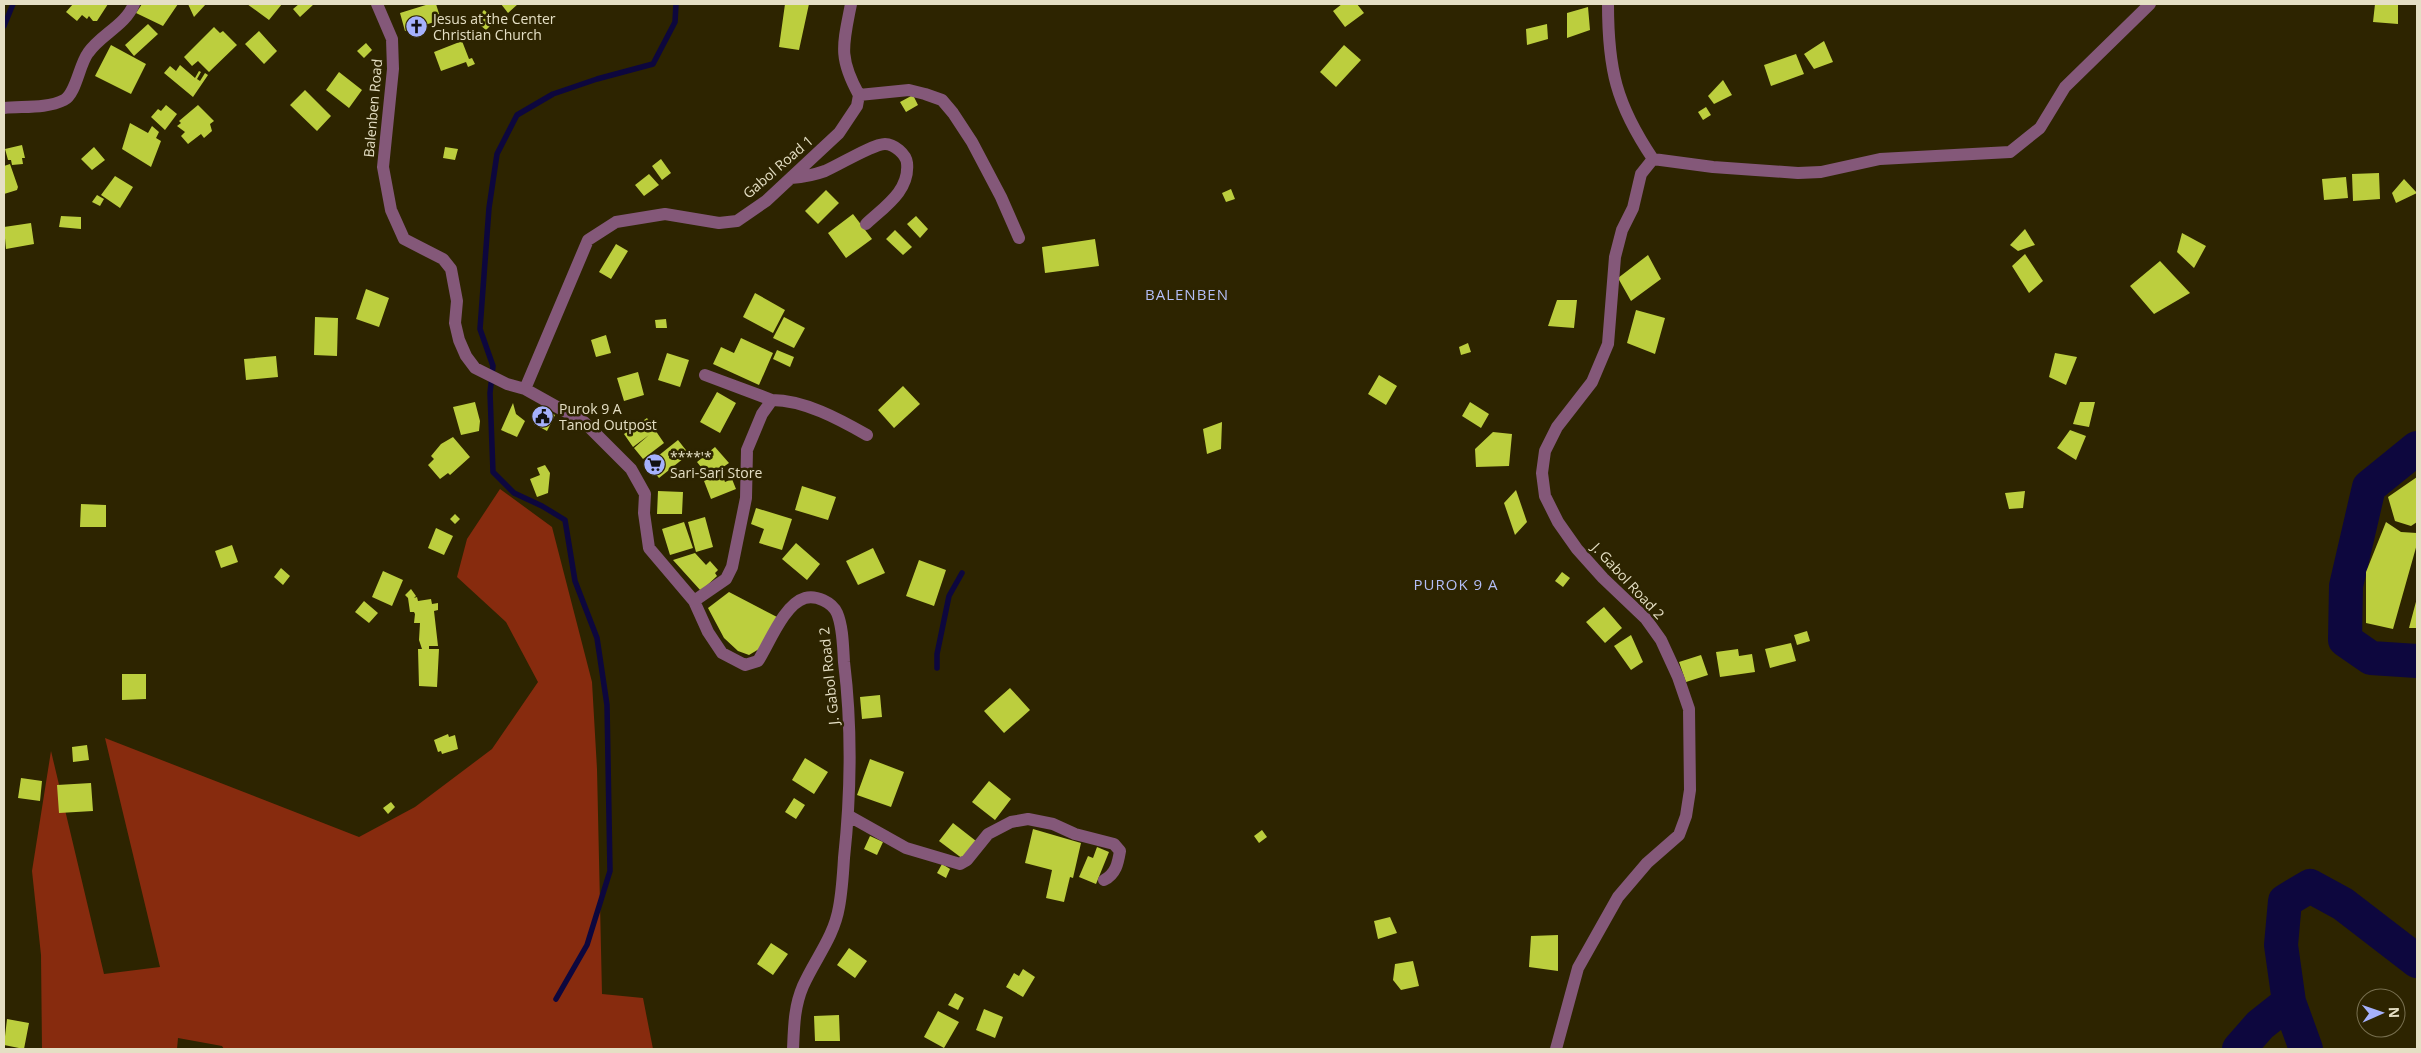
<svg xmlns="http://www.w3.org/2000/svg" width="2421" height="1053" font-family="'Open Sans',sans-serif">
  <rect width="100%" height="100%" fill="#2d2400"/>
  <path fill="#872b0e" d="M 500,489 L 552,527 L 592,682 L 597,769 L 602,994 L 643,998 L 653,1049 L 224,1049 L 222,1046 L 178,1038 L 177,1049 L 42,1049 L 41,955 L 32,871 L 51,751 L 104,974 L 160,967 L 105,738 L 359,837 L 415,807 L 492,749 L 538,682 L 506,622 L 457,577 L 467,539 Z"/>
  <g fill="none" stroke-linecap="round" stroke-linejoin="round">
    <path stroke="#0d073e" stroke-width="5.5" d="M 4,26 L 13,4
      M 937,668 L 937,654 L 949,596 L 962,573
      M 556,999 L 587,945 L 610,871 L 607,705 L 597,638 L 575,581 L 565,520 L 542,506 L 514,493 L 493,472 L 490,393 L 493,366 L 480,329 L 489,208 L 497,154 L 517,115 L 553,94 L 597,79 L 653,64 L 675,22 L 676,4"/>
    <path stroke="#0d073e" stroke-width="34" d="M 2417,448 L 2369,487 L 2346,586 L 2345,640 L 2371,658 L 2417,661
      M 2239,1049 L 2260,1025 L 2289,1002
      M 2306,1049 L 2289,1002 L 2281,945 L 2285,901 L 2310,886 L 2343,904 L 2417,961"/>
  </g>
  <path fill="#bcce3e" d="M 73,4 L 108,4 L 97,21 L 93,21 L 89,16 L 87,19 L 82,15 L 77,21 L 66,12 Z
    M 142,4 L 178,4 L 163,26 L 136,13 Z
    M 188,4 L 206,4 L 194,17 Z
    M 247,4 L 282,4 L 269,20 Z
    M 299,4 L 314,4 L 300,17 L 293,9 Z
    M 429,4 L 436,4 L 441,20 L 405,31 L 400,13 Z
    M 501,4 L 518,4 L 508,13 Z
    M 785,4 L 809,4 L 799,50 L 779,47 Z
    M 1342,4 L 1357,4 L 1364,13 L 1345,27 L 1333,11 Z
    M 2375,4 L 2398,4 L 2398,24 L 2373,22 Z
    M 1588,7 L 1590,30 L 1567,38 L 1567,13 Z
    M 484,10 L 496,20 L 486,30 L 475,21 Z
    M 148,24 L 158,34 L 134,56 L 125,45 Z
    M 1547,24 L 1548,39 L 1527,45 L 1526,29 Z
    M 214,27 L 220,33 L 223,31 L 237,45 L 209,72 L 198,61 L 192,66 L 184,57 Z
    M 259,31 L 277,51 L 264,64 L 245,44 Z
    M 462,41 L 469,59 L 472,58 L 475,64 L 468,67 L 466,62 L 441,71 L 434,52 Z
    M 1824,41 L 1833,62 L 1814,69 L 1804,54 Z
    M 366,43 L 372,50 L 364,58 L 357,51 Z
    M 111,45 L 146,64 L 131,94 L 95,76 Z
    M 1344,45 L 1361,60 L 1336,87 L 1320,72 Z
    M 1796,54 L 1804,74 L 1771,86 L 1764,65 Z
    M 180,65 L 195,78 L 199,71 L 201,72 L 197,79 L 200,81 L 205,73 L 208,75 L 193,97 L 164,73 L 170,66 L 176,71 Z
    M 339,72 L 362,90 L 349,108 L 326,90 Z
    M 1723,80 L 1732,95 L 1714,104 L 1708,96 Z
    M 305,90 L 331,116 L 317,131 L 290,105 Z
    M 913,95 L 918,105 L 906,112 L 900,102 Z
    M 166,105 L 177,114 L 165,130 L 151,117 L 158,109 L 161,111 Z
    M 198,105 L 214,121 L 210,124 L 212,131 L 204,138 L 201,134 L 188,144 L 181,136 L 185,132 L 177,126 L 181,123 L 179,121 Z
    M 1706,107 L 1711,115 L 1703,120 L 1698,112 Z
    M 130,123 L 148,133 L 152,126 L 159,132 L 156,138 L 161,141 L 151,167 L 122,149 Z
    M 22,145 L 25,158 L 22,158 L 23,164 L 12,165 L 11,160 L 8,160 L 5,149 Z
    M 94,147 L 105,160 L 92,170 L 81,159 Z
    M 445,147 L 458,149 L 455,160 L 443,158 Z
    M 661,159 L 671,173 L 662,180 L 652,166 Z
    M 10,164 L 18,187 L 17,190 L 4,194 L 4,166 Z
    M 2379,173 L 2380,199 L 2353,201 L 2352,174 Z
    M 649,174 L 659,185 L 644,196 L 635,185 Z
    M 115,176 L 133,187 L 120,208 L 101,195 Z
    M 2346,177 L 2348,198 L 2324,200 L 2322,179 Z
    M 2404,179 L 2417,193 L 2396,203 L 2392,193 Z
    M 1231,189 L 1235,199 L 1226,202 L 1222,193 Z
    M 826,190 L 839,203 L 818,224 L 805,211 Z
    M 97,195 L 104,199 L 100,206 L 92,202 Z
    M 853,214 L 872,239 L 846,258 L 828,233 Z
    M 61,216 L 81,217 L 81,229 L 59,227 Z
    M 916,216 L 928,229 L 920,238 L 907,224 Z
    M 31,223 L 34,244 L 6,249 L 4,227 Z
    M 2025,229 L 2035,245 L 2018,251 L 2010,245 Z
    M 895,230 L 912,247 L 903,255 L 886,239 Z
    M 2182,233 L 2206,246 L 2194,268 L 2177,252 Z
    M 1095,239 L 1099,266 L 1045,273 L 1042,247 Z
    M 616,244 L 628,251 L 611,279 L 599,272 Z
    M 2025,254 L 2043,281 L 2029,293 L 2012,266 Z
    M 1648,255 L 1661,279 L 1631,301 L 1618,278 Z
    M 2160,261 L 2190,293 L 2154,314 L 2130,286 Z
    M 366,289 L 389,298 L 379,327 L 356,319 Z
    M 755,293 L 785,310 L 773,333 L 743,317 Z
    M 1557,300 L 1577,300 L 1574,328 L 1548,326 Z
    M 1636,310 L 1665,318 L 1655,354 L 1627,343 Z
    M 315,317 L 338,318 L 337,356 L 314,355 Z
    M 784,317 L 805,328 L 794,348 L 773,338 Z
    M 666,319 L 667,328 L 656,328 L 655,320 Z
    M 606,335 L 611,353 L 596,357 L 591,340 Z
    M 741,338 L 773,353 L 759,385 L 713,364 L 721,347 L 734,353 Z
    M 1468,343 L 1471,352 L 1461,355 L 1459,347 Z
    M 777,350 L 794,357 L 790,367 L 773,359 Z
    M 667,353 L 689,360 L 680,387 L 658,380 Z
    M 2055,353 L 2077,357 L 2066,385 L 2049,377 Z
    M 276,356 L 278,377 L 246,380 L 244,359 Z
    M 638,372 L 644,395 L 624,401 L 617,378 Z
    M 1379,375 L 1397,386 L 1386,405 L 1368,394 Z
    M 903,386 L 920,404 L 894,428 L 878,410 Z
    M 717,392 L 736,403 L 720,433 L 700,422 Z
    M 475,402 L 480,421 L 479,431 L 461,435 L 453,407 Z
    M 1470,402 L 1489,414 L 1481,428 L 1462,416 Z
    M 2080,402 L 2095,402 L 2089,427 L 2073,424 Z
    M 513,403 L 516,414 L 525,421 L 517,437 L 501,430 Z
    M 540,407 L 555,415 L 547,431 L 534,424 L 536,420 L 534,419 Z
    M 647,418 L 664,443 L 643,459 L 634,448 L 649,435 L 633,447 L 624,434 Z
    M 1222,422 L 1221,449 L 1207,454 L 1203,429 Z
    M 2070,430 L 2086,436 L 2076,460 L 2057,448 Z
    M 1493,432 L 1512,434 L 1509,466 L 1476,467 L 1475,449 Z
    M 453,437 L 470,457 L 450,475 L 448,473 L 440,479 L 428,465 L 434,459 L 431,456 L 441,444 Z
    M 678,440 L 689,454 L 659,478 L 648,464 Z
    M 715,447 L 729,463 L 709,477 L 697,462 Z
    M 545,465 L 550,473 L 548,493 L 537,497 L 530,479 L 540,475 L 537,468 Z
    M 722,474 L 725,482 L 732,479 L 736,489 L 711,499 L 704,481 Z
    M 2417,477 L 2417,522 L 2411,526 L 2395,521 L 2388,497 Z
    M 802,486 L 836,497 L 828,520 L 795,510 Z
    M 1516,490 L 1527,522 L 1515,535 L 1504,503 Z
    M 658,491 L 683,492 L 682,514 L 657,514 Z
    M 2025,491 L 2023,508 L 2009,509 L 2005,493 Z
    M 81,504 L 106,505 L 106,527 L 80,527 Z
    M 756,508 L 792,519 L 782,550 L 759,543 L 764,529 L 751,524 Z
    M 455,514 L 460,519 L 455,524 L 450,519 Z
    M 705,517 L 713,547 L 696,552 L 688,522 Z
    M 684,522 L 693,548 L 670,555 L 662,529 Z
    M 2386,522 L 2401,532 L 2417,533 L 2417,544 L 2393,629 L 2366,623 L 2366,572 Z
    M 436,528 L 453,536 L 444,555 L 428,548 Z
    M 796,543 L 820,564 L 807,580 L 782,559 Z
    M 232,545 L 238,562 L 221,568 L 215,551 Z
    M 873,548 L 885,573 L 858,585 L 846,561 Z
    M 695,553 L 706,565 L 710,561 L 718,570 L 715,573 L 717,576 L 701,591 L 673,560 Z
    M 919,560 L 946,570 L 934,606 L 906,596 Z
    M 281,568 L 290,576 L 283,585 L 274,577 Z
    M 383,571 L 403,580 L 392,606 L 372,597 Z
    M 1562,572 L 1570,578 L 1563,587 L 1555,581 Z
    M 411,589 L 416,596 L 414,598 L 417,597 L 418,601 L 431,599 L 432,604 L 438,603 L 438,610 L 434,611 L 438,646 L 429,646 L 429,649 L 439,649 L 437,687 L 419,686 L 418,649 L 422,649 L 419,640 L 420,623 L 414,623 L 415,614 L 414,612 L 410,612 L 408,598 L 405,595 Z
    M 729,592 L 777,617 L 759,649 L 749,655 L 738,651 L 724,638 L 708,608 Z
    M 2417,598 L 2417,628 L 2409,628 Z
    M 364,601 L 378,613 L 369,623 L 355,612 Z
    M 1604,607 L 1622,628 L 1605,643 L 1586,622 Z
    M 1807,631 L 1810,641 L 1797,645 L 1794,635 Z
    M 1631,635 L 1643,662 L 1631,670 L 1614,646 Z
    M 1791,643 L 1796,661 L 1770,668 L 1765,649 Z
    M 1738,649 L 1739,656 L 1752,654 L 1755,672 L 1720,677 L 1716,652 Z
    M 1701,655 L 1708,675 L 1686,682 L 1679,662 Z
    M 122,674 L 146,674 L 146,699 L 122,700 Z
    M 1010,688 L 1030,710 L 1004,733 L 984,711 Z
    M 880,695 L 882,717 L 862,719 L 860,697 Z
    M 448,734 L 449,737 L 455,735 L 458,749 L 442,754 L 441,751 L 438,752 L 434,740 Z
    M 87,745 L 89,760 L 73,762 L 72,747 Z
    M 805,758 L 828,772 L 814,794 L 792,780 Z
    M 870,759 L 904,772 L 891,807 L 857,795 Z
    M 21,778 L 42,781 L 40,801 L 18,798 Z
    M 989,781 L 1011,799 L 995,820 L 972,802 Z
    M 91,783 L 93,811 L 59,813 L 57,785 Z
    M 794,798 L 805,805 L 796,819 L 785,812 Z
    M 391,802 L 395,807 L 388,814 L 383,808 Z
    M 953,823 L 976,841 L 963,859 L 939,841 Z
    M 1033,829 L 1081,843 L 1073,878 L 1070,877 L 1064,902 L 1046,898 L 1052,870 L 1025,863 Z
    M 1262,830 L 1267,837 L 1259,843 L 1254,836 Z
    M 870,836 L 883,842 L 877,855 L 864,849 Z
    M 1097,847 L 1109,852 L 1096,884 L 1079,877 L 1088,856 L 1093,858 Z
    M 942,864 L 950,869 L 946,878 L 937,873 Z
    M 1390,917 L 1397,933 L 1378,939 L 1374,921 Z
    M 1558,935 L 1558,971 L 1529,967 L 1531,936 Z
    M 771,943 L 788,954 L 773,975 L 757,964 Z
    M 849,948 L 867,961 L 855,978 L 837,965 Z
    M 1413,961 L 1419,986 L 1401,990 L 1393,980 L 1395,964 Z
    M 1023,969 L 1035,977 L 1023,997 L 1006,987 L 1014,973 L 1019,976 Z
    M 955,993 L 964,998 L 958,1010 L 948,1005 Z
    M 984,1009 L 1003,1017 L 995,1038 L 976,1030 Z
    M 938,1011 L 959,1022 L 944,1048 L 924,1037 Z
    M 839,1015 L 840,1041 L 815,1041 L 814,1016 Z
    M 7,1019 L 29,1023 L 24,1049 L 4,1045 Z"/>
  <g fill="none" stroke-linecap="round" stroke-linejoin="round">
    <path stroke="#845879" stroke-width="12" d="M 377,4 L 392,39 L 393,69 L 383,167 L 391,210 L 404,239 L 443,259 L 451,269 L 457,301 L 455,323 L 459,340 L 466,356 L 475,368 L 507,384 L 525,389 L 584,422 L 631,469 L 645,494 L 644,513 L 649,548 L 694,601 L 708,632 L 722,653 L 745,665 L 758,661 C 769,644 784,604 805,598 C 816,595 832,602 837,613 C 843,627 843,647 844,662 C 852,727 851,793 844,858 C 843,875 842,891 839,907 C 834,937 815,959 803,986 C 794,1007 794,1027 793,1049
      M 851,4 C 843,45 838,57 859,95
      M 1608,4 C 1608,69 1616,104 1653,159
      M 4,108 C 23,106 46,109 64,100 C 76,94 79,65 88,53 C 101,34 125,26 134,4
      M 1653,159 L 1713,167 L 1798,173 L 1821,172 L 1880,159 L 2010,152 L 2040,128 L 2065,87 L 2150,4
      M 791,178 C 803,177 814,175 825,171 C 839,165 873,144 885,144 C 894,144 906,154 907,163 C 910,191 884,207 866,224
      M 705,375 L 772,400
      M 525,389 L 588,240 L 616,222 L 665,214 L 719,223 L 737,221 L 766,201 L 839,133 L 857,106 L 859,95 L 909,90 L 925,94 L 942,100 L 953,113 L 972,142 L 1001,197 L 1019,238
      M 694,601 L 726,579 L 732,567 L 746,498 L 747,450 L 762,414 L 772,400 C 804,400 839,419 867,435
      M 849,816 L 906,848 L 960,864 L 967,860 L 988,834 L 1011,822 L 1028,819 L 1053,824 L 1075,834 L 1114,844 L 1120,851 C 1118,863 1116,874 1104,880
      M 1556,1049 L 1578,968 L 1618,897 L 1647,863 L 1679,835 L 1686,816 L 1690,790 L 1689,709 L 1678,677 L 1661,640 L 1646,619 L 1603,578 L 1577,549 L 1558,522 L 1545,496 L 1542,473 L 1545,451 L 1557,427 L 1592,382 L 1608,344 L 1615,257 L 1622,230 L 1633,208 L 1641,174 L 1653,159"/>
  </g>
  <defs>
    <symbol id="church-disc" viewBox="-11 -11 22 22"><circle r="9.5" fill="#a5b1fc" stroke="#2d2400"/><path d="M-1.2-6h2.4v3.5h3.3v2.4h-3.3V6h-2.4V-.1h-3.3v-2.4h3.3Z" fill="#111"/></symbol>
    <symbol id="civic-disc" viewBox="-11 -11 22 22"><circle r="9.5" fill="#a5b1fc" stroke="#2d2400"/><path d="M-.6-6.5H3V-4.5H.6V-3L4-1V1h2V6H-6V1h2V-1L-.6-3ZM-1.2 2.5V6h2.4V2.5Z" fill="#111"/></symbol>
    <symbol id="supermarket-disc" viewBox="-11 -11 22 22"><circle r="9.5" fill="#a5b1fc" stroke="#2d2400"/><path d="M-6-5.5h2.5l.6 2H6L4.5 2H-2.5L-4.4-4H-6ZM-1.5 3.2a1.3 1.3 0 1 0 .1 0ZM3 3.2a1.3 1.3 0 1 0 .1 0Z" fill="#111"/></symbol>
  </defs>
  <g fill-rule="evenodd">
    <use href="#church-disc" x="404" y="14" width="25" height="25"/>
    <use href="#civic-disc" x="530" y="404" width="25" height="25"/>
    <use href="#supermarket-disc" x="642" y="452" width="25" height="25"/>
  </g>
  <g text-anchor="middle" stroke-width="5" stroke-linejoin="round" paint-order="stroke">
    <g font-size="14" fill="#e5dfc4" stroke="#2d2400" text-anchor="start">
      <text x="433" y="24">Jesus at the Center<tspan x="433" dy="16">Christian Church</tspan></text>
      <text x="559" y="414">Purok 9 A<tspan x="559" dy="16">Tanod Outpost</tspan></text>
      <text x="670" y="462">****'*<tspan x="670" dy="16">Sari-Sari Store</tspan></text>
    </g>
    <g font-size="14" fill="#e5dfc4" stroke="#2d2400">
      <text transform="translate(373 108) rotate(-85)" y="5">Balenben Road</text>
      <text transform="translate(778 167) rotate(-41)" y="5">Gabol Road 1</text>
      <text transform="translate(1628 581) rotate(47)" y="5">J. Gabol Road 2</text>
      <text transform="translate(829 676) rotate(-96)" y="5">J. Gabol Road 2</text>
    </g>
    <g font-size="15" letter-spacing="1" fill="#b4bef6" stroke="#2d2400">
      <text x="1187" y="300">BALENBEN</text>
      <text x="1456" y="590">PUROK 9 A</text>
    </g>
  </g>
  <rect width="2421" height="1053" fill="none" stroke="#e5dfc4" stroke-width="10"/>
  <g transform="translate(2381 1013) rotate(88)"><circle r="24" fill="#2d2400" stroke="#776f4e"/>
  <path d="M0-4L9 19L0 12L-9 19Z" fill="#a5b1fc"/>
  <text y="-8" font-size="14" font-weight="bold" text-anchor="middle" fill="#e5dfc4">N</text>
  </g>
</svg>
